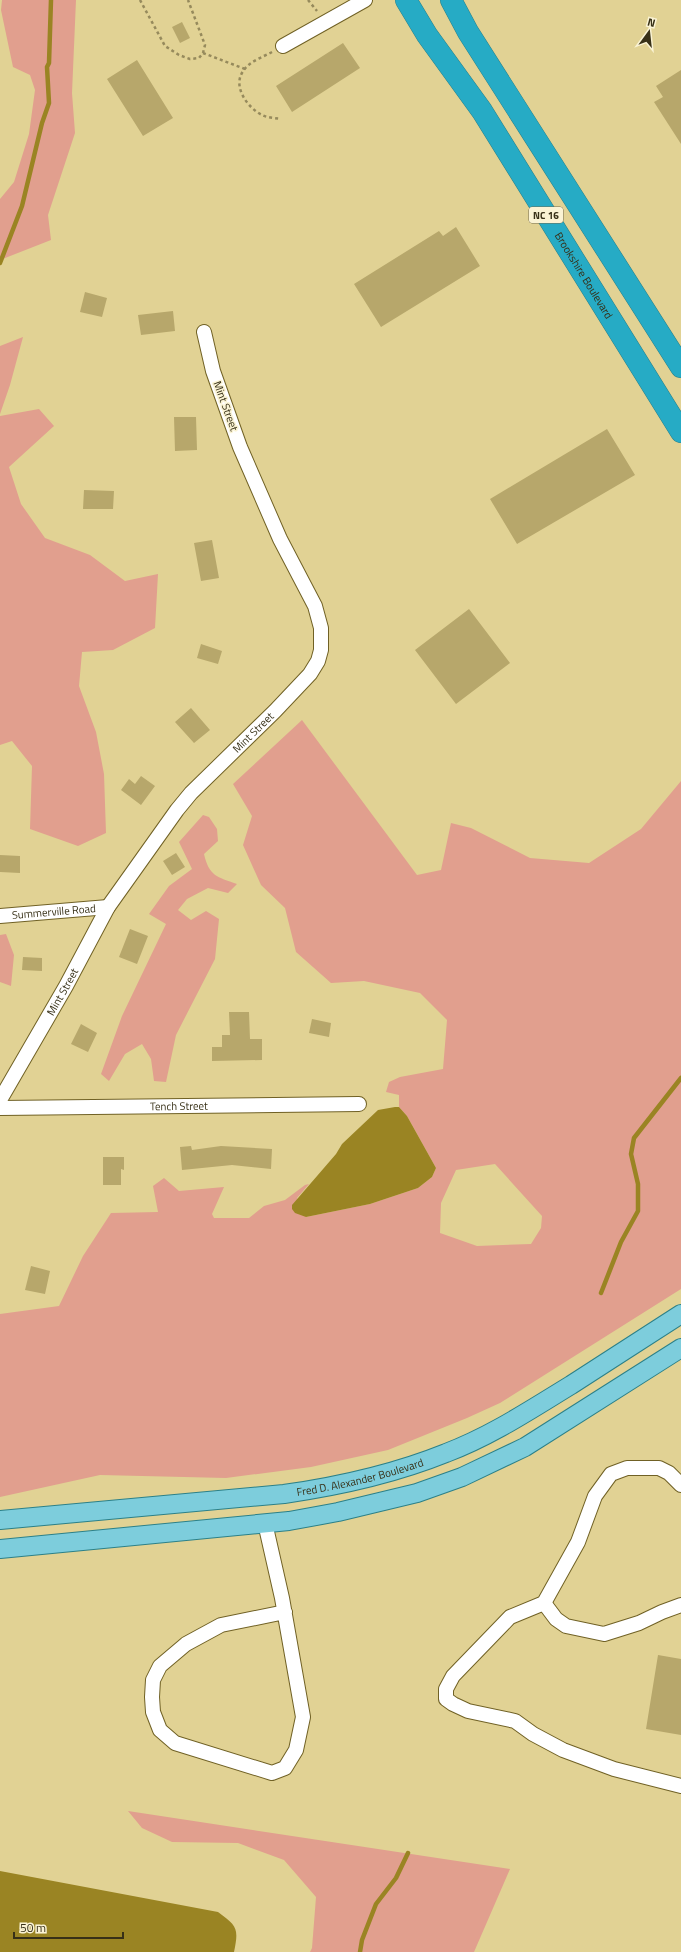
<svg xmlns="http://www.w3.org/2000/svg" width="681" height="1952" font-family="'Titillium Web',sans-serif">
  <rect width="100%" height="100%" fill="#e1d294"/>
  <path fill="#e19f8e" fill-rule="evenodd" d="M 2,0 L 76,0 L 72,93 L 75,133 L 48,215 L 51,240 L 0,260 L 0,199 L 14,182 L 29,134 L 35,90 L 30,75 L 13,67 L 1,10 Z
    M 23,337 L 10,385 L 0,414 L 0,346 Z
    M 39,409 L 54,426 L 9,467 L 21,504 L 45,538 L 90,555 L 125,581 L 158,574 L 155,628 L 113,650 L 82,652 L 79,686 L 96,732 L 104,774 L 106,833 L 78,846 L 30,829 L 32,766 L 12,741 L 0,745 L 0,416 Z
    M 302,720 L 417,875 L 441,870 L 451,823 L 471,828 L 530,858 L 589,863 L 641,829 L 681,781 L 681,1289 L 500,1403 L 467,1418 L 388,1450 L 311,1467 L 226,1478 L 100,1475 L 0,1497 L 0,1314 L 59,1306 L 83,1256 L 111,1213 L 158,1212 L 153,1186 L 164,1178 L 179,1191 L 224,1187 L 212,1214 L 214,1218 L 249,1218 L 264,1206 L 285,1200 L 305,1185 L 309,1184 L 297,1198 L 306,1217 L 370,1204 L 418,1188 L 432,1177 L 436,1168 L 407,1116 L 399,1107 L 399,1095 L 386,1092 L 389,1082 L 400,1077 L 443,1069 L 447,1020 L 420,993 L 364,981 L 331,983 L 296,952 L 285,908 L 261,885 L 243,845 L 252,816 L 233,784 ZM 495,1164 L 542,1216 L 541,1228 L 531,1244 L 477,1246 L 440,1233 L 441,1203 L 456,1170 Z
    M 203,815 L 209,817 L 217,829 L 218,841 L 204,854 C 209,876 217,877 237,884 L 228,893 L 208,888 L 187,899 L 178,910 L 191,920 L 206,911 L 219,919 L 215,959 L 176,1035 L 166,1082 L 154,1081 L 151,1059 L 142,1044 L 125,1054 L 109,1081 L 101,1074 L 122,1016 L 166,924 L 149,914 L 169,886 L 192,869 L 179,842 Z
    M 6,934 L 14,955 L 11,986 L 0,982 L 0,935 Z
    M 128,1811 L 510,1869 L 474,1952 L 310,1952 L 312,1948 L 316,1897 L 284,1860 L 238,1843 L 172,1842 L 142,1828 Z"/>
  <path fill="#9a8423" d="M 395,1107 L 399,1107 L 407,1116 L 436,1168 L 432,1177 L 418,1188 L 370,1204 L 306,1217 L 295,1213 L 292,1209 L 292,1205 L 336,1154 L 342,1144 L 378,1110 Z
    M 0,1871 L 218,1912 C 237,1926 239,1928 234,1952 L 0,1952 Z"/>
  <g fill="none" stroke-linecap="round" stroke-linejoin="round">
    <path stroke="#9a8423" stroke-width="4.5" d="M 0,263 L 22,206 L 42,123 L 49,103 L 47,67 L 49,63 L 51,0
      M 601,1293 L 621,1242 L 638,1211 L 638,1184 L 631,1154 L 634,1138 L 681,1078
      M 360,1952 L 362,1940 L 376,1904 L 396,1878 L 408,1853"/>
  </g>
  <path fill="#b7a76b" d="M 182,22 L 190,38 L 180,43 L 172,27 Z
    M 343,43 L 360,68 L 292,112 L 276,86 Z
    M 137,60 L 173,118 L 143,136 L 107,79 Z
    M 681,70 L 681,144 L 654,102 L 663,97 L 656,86 Z
    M 456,227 L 480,266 L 381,327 L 354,284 L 439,231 L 443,236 Z
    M 85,292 L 107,298 L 102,317 L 80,312 Z
    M 173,311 L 175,331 L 141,335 L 138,315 Z
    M 174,417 L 196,417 L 197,450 L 175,451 Z
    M 607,429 L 635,475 L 517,544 L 490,499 Z
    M 84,490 L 114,491 L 113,509 L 83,509 Z
    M 212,540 L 219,578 L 201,581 L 194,543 Z
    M 469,609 L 510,663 L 456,704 L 415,650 Z
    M 201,644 L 222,651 L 218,664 L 197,658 Z
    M 191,708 L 210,730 L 194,743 L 175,722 Z
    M 141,776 L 155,786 L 141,805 L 121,790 L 129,779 L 135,784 Z
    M 176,853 L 185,867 L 172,875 L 163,861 Z
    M 0,855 L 20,856 L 20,873 L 0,872 Z
    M 130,929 L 148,936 L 137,964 L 119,957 Z
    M 23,957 L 42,958 L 42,971 L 22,970 Z
    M 229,1012 L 249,1012 L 250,1039 L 262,1039 L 262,1060 L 212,1061 L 212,1047 L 222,1047 L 222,1035 L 230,1035 Z
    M 312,1019 L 331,1023 L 329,1037 L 309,1033 Z
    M 81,1024 L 97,1033 L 88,1052 L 71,1044 Z
    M 191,1146 L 192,1150 L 221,1146 L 272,1149 L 271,1169 L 232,1165 L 182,1170 L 180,1147 Z
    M 103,1157 L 124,1157 L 124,1170 L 121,1169 L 121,1185 L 103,1185 Z
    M 31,1266 L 50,1271 L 45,1294 L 25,1290 Z
    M 658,1655 L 681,1659 L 681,1735 L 646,1729 Z"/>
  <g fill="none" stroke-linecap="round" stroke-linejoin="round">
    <defs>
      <g id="minor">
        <path d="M 283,46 L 365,0"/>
        <path id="s1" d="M 0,916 L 108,907"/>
        <path id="s2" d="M 0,1100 L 66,986 L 108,907 L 177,810 L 191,793 L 275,711 L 310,674 L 318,661 L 321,650 L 321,628 L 315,606 L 280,539 L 240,447 L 213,371 L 204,332"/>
        <path id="s3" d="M 0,1108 L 359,1104"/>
        <path d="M 681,1485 L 669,1473 L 659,1468 L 627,1468 L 611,1474 L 595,1496 L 578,1542 L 544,1603 L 510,1617 L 453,1676 L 446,1689 L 446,1699 L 453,1704 L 468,1711 L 515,1721 L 533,1734 L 563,1750 L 614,1769 L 681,1786"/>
        <path d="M 265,1523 L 282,1598 L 303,1717 L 296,1750 L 285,1768 L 272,1773 L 175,1743 L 160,1730 L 153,1712 L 152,1697 L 153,1680 L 160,1666 L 186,1644 L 221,1625 L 285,1612"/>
        <path d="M 544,1603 L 556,1619 L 566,1626 L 604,1634 L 639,1623 L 662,1612 L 681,1605"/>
      </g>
      <g id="major">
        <path id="s4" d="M 0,1520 L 284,1494 C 340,1486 394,1474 446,1453 C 491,1436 530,1410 571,1385 C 608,1361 644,1338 681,1314"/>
        <path d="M 0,1549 L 289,1521 L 338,1512 L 417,1493 L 462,1477 L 525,1447 L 681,1348"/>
      </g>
      <g id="highway">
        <path id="s5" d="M 406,0 L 427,35 L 482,111 L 681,432"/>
        <path d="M 451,0 L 468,32 L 681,367"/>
      </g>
    </defs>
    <use href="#minor" stroke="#706125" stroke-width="16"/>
    <use href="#major" stroke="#2c8088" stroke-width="20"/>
    <use href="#highway" stroke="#2c8088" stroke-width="22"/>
    <path stroke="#968a5c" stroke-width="2.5" stroke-dasharray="3 3" stroke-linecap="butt" d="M 140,0 L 165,46 L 179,55 L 190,59 L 199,58 L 203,53 L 205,45 L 188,0
      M 308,0 L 317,11
      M 272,52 C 263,57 250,61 244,70 C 231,86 248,108 262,115 C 268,118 275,118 281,119
      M 203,53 L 245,69"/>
    <use href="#minor" stroke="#fff" stroke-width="14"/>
    <use href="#major" stroke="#7dcddc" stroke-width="18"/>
    <use href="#highway" stroke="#26abc5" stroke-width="21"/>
  </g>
  <g text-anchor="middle" stroke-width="3" stroke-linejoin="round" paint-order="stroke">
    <rect fill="#faf3d4" stroke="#726a50" stroke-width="1" x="529" y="207" width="34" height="16" rx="3"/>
    <g font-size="10" font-weight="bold" fill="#373017">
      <text x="546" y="219">NC 16</text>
    </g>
    <g font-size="11" fill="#373017" stroke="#faf3d4">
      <text dy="4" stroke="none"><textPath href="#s5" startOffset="328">Brookshire Boulevard</textPath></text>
      <text transform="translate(226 406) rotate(70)" y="4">Mint Street</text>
      <text dy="4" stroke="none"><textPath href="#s2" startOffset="449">Mint Street</textPath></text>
      <text dy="4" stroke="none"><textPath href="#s1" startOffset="54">Summerville Road</textPath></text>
      <text dy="4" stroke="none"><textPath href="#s2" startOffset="125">Mint Street</textPath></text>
      <text dy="4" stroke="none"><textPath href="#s3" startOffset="179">Tench Street</textPath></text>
      <text dy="4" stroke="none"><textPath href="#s4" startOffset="363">Fred D. Alexander Boulevard</textPath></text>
    </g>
  </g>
  <g transform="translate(649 32) rotate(15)" stroke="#faf3d4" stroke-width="3" paint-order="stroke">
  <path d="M0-3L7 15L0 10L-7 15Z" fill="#373017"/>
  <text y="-6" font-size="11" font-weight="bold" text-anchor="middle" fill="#373017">N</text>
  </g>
  <path d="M14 1932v6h109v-6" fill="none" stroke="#373017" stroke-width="2"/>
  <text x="20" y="1932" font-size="12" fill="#373017" stroke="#faf3d4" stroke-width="3" paint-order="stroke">50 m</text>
</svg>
